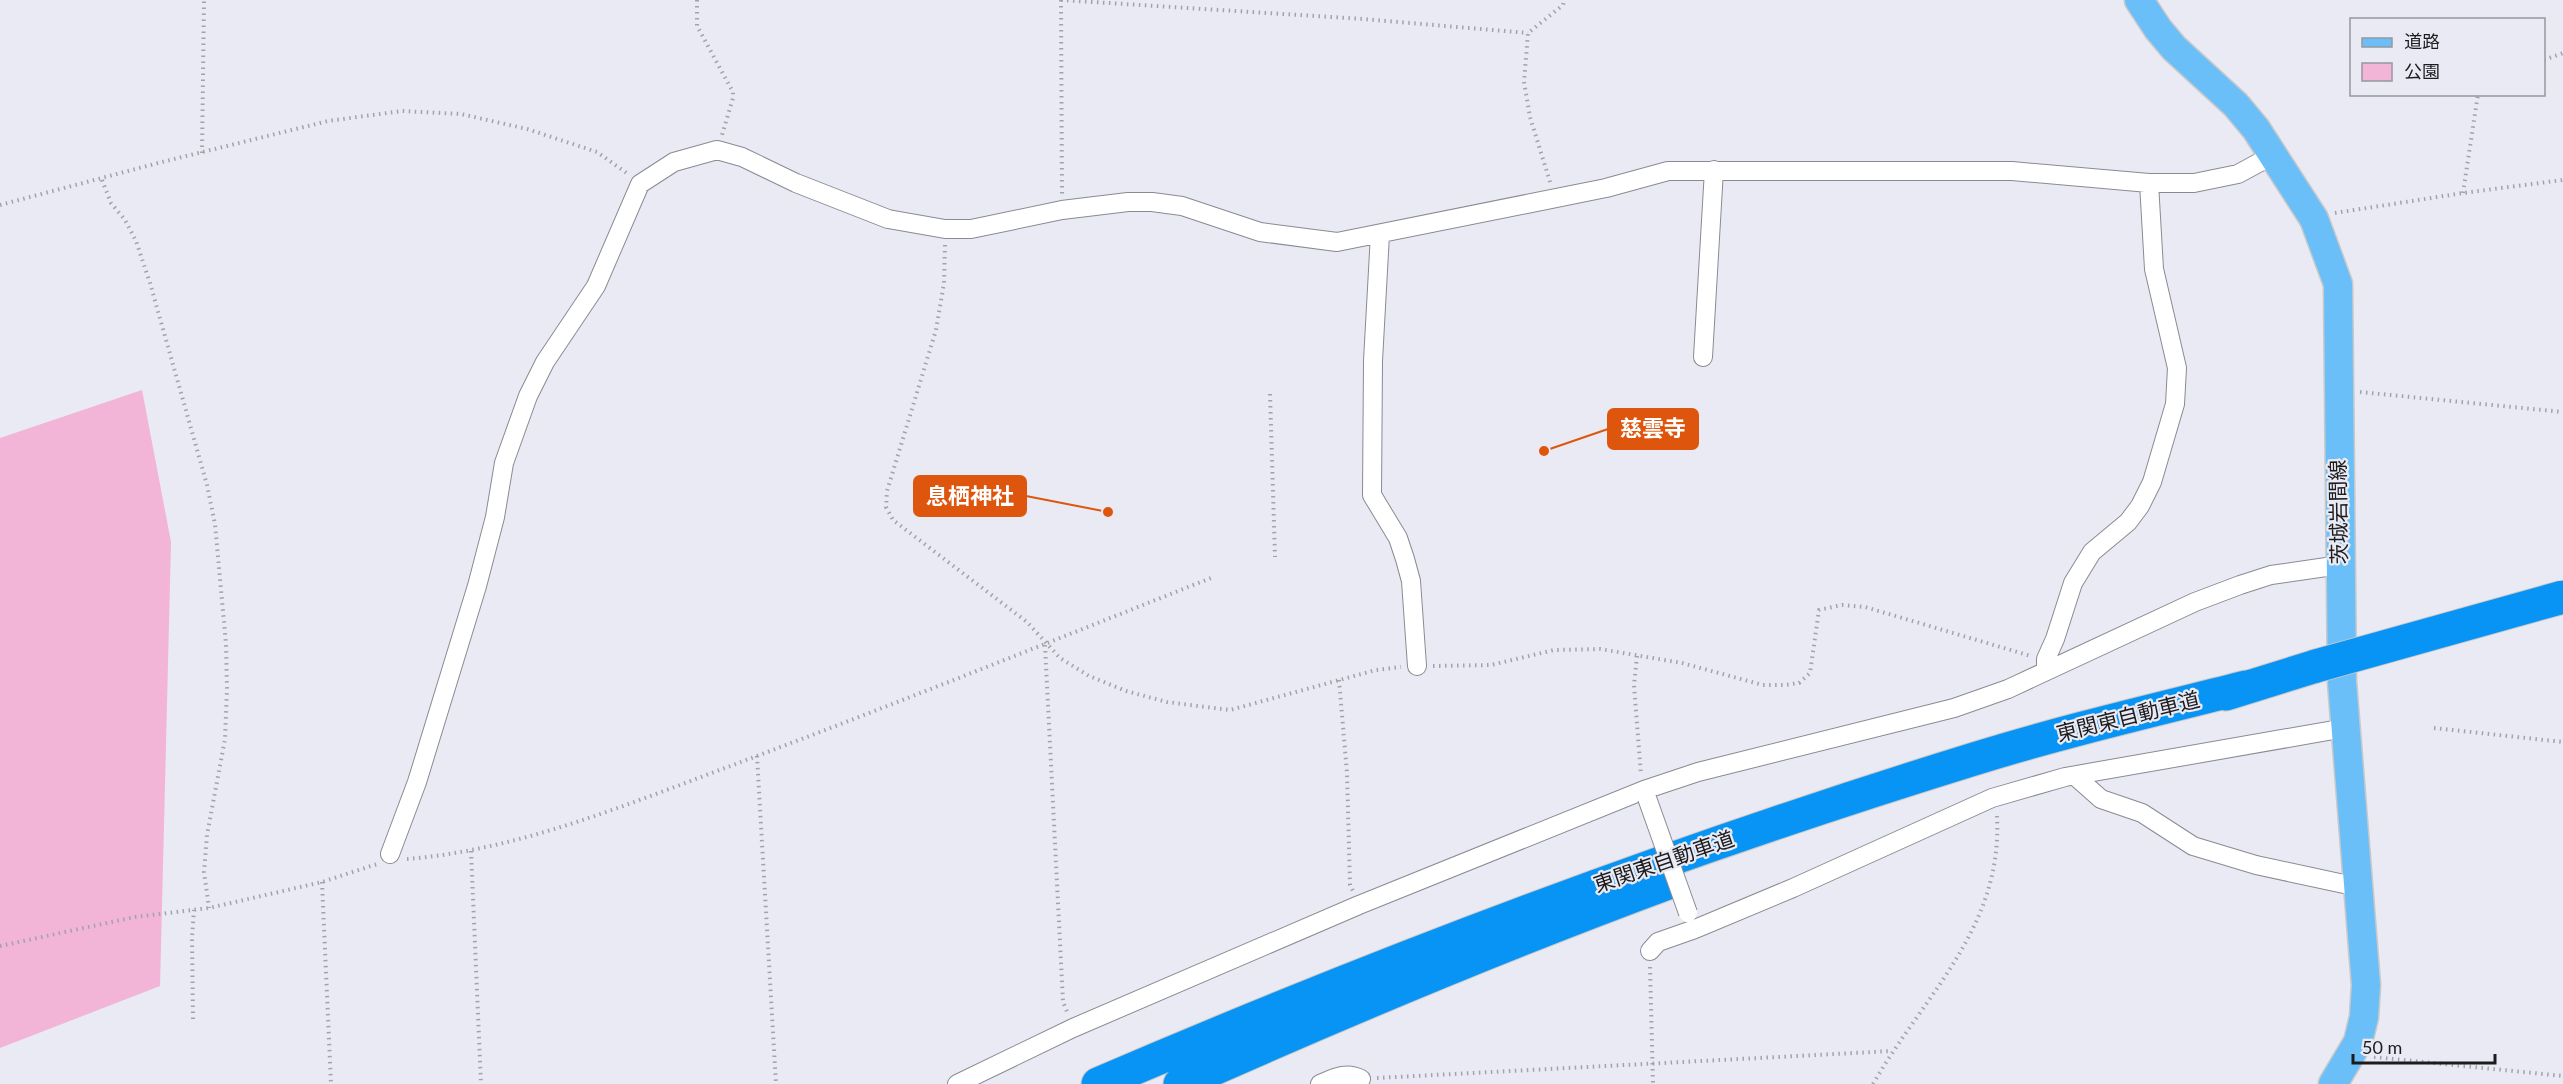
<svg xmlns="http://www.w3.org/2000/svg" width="2563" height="1084" font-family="Lato,'Noto Sans JP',sans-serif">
  <rect width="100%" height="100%" fill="#e9eaf3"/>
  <path fill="#f2b4d7" d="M 142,390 L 171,542 L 160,986 L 0,1048 L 0,438 Z"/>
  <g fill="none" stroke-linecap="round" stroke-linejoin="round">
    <defs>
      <path id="street" d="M 1380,234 L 1373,361 L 1372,495 L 1398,538 L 1405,559 L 1411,581 L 1417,666
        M 1703,357 L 1714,170
        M 2046,671 L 2046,659 L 2055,639 L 2073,583 L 2092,552 L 2128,522 L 2140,506 L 2152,482 L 2175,404 L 2177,368 L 2154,269 L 2149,183
        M 2075,776 L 2101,799 L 2142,813 L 2193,846 L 2256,865 L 2358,887
        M 390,854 L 417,782 L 477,586 L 495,517 L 504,463 L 528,396 L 545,362 L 596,286 L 640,184 L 674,162 L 717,150 L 742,157 L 796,183 L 888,219 L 945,229 L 971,229 L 1062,210 L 1128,202 L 1152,202 L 1182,206 L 1260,232 L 1337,242 L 1606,188 L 1668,171 L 2012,171 L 2149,183 L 2194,183 L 2238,174 L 2273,155
        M 1650,951 L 1658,942 L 1695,929 L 1793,888 L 1992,798 L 2065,777 L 2345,728
        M 957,1084 L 1073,1028 L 1359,905 L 1644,790 L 1698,772 L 1954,708 L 2008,689 L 2195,602 L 2240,585 L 2271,575 L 2340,565
        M 1320,1084 C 1334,1078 1346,1071 1361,1079"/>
      <path id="primary" d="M 2139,0 L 2158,29 L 2174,48 L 2236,105 L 2256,129 L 2314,219 L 2338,284 L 2342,682 L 2366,985 L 2364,1017 L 2358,1042 L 2333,1084"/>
      <path id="highway" d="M 2226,694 L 2316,666
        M 1098,1084 C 1384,961 1676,851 1974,759 C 2064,731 2155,710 2246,687
        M 1180,1084 C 1341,1012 1503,944 1668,883"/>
    </defs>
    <use href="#street" stroke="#8a8b92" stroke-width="20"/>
    <use href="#primary" stroke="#c9c9c9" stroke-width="31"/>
    <use href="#highway" stroke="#c9c9c9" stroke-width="35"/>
    <path stroke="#a2a3aa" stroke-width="4" stroke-dasharray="1.5 4.5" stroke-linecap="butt" d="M 697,0 L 697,26 L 733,92 L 733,98 L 722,135
      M 1061,0 L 1363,19 L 1528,33
      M 1061,0 L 1062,194
      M 2544,60 L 2563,53
      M 202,153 L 204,0
      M 102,180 L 111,203 L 125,220 L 136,241 L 150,283 L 207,485 L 215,524 L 226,644 L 227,689 L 225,739 L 207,835 L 204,872 L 209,908
      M 1550,182 L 1530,117 L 1524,82 L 1528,33 L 1563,5 L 1564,0
      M 2463,193 L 2478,94
      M 0,205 L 162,162 L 328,121 L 402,111 L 461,114 L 527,129 L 597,152 L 628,174
      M 2335,213 L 2463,193 L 2563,180
      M 945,245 L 944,283 L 936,330 L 887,491 L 886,507 L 893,520 L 1027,622 L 1060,658 L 1089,676 L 1126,691 L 1167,702 L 1230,710 L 1376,670 L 1401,667
      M 2360,392 L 2563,412
      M 1270,394 L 1275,557
      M 1045,645 L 1063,1002 L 1068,1014
      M 1637,656 L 1634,685 L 1641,775
      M 1433,666 L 1491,665 L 1554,650 L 1600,649 L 1682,663 L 1763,685 L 1785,685 L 1799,683 L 1810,673 L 1819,610 L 1842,605 L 1865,607 L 2031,656
      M 1339,680 L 1347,773 L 1350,885 L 1353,891
      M 2434,728 L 2563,742
      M 757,756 L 776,1084
      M 471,851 L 481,1084
      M 407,859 C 519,850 628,804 733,765 C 893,705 1052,641 1211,578
      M 322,882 L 331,1084
      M 0,946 L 135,917 L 209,908 L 322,882 L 377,864
      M 1650,967 L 1653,1084
      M 193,1019 L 192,937 L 194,910
      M 2374,1057 L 2563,1076
      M 1377,1078 L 1892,1051
      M 1873,1084 C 1925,994 2003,927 1997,816"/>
    <use href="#street" stroke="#fff" stroke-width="18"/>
    <use href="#primary" stroke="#6bbff8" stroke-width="28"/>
    <use href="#highway" stroke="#0894f4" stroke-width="33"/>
    <defs>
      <path id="street-bridge" d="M 1647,798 L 1688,913"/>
      <path id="highway-bridge" d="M 2316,666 L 2563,597"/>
    </defs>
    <use href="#street-bridge" stroke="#8a8b92" stroke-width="20" stroke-linecap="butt"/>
    <use href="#highway-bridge" stroke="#c9c9c9" stroke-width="35" stroke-linecap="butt"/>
    <use href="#street-bridge" stroke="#fff" stroke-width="18"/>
    <use href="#highway-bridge" stroke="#0894f4" stroke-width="33"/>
  </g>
  <g text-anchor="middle" stroke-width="4.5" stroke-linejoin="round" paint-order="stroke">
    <g font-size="21" fill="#1c1c1f" stroke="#e9eaf3">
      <text transform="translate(2339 512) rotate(-91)" y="7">茨城岩間線</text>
      <text transform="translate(2128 717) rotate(-14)" y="7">東関東自動車道</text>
      <text transform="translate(1664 862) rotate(-19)" y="7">東関東自動車道</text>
    </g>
  </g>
  <path fill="none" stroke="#de560d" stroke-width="2" d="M1544 451L1608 429M1108 512L1026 496"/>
  <g fill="#de560d" stroke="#e9eaf3" stroke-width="2">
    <circle cx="1544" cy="451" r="6"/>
    <circle cx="1108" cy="512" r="6"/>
  </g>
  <g fill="#de560d" stroke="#de560d" stroke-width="2">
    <rect x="1608" y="409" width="90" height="40" rx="6"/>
    <rect x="914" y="476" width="112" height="40" rx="6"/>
  </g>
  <g font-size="22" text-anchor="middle" font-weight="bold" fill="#fff">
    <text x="1653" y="436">慈雲寺</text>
    <text x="970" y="504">息栖神社</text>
  </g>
  <rect x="2350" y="18" width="195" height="78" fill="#e9eaf3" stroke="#97989e" stroke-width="1.5"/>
  <rect x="2362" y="38" width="30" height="9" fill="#6bbff8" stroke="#97989e" stroke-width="1.5"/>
  <text x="2404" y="48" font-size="18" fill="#1c1c1f">道路</text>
  <rect x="2362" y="63" width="30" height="18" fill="#f2b4d7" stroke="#97989e" stroke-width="1.5"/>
  <text x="2404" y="78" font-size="18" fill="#1c1c1f">公園</text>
  <path d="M2353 1054v9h142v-9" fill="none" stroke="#1c1c1f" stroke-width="3"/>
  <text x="2362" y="1054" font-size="18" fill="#1c1c1f" stroke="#e9eaf3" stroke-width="4.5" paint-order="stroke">50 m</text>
</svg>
